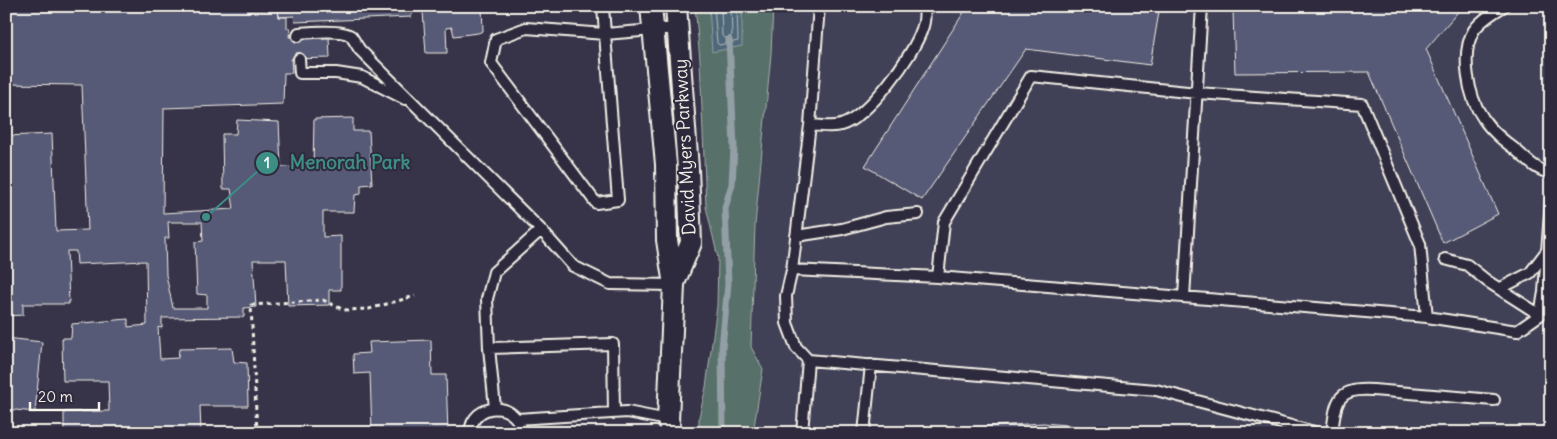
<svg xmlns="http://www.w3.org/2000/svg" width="1557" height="439" font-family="Delius,sans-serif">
  <rect width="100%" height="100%" fill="#373449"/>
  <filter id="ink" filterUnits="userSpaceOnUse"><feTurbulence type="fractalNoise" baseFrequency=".02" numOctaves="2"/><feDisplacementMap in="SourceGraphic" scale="10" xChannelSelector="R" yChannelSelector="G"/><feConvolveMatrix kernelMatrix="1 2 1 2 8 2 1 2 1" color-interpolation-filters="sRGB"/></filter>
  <g filter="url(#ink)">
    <path fill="#403f57" d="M 750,6 L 1551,6 L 1551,433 L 722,433 Z"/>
    <path fill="#59706a" stroke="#a6b0a9" d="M 695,6 L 773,6 L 771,54 L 755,225 L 751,347 L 763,369 L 753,433 L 699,433 L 699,417 L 706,387 L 717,306 L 718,258 L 706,207 L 700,60 Z"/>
    <path fill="#506879" stroke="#929fa5" d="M 709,6 L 742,6 L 742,46 L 712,52 Z"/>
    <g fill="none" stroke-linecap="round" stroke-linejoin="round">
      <path stroke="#b2babc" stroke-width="1" d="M 714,6 L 717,43 L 719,45 L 738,41 L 737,6
        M 721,6 L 722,36 L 725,38 L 730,37 L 732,35 L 731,6"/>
      <path stroke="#929fa5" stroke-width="7" d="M 723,433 L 722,348 L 728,284 L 725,208 L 732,184 L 734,147 L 729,40"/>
    </g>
    <path fill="#565a77" stroke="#f4f1e8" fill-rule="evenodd" d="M 6,6 L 247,6 L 248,11 L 278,9 L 279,17 L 287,17 L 287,28 L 290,28 L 289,37 L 329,37 L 330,58 L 291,59 L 292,73 L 284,73 L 283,104 L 164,108 L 163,213 L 234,209 L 231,189 L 223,189 L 222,134 L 236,134 L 237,120 L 279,122 L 281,167 L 313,168 L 314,119 L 353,118 L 353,131 L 369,131 L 372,184 L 361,185 L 361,194 L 355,195 L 354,212 L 323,212 L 323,237 L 341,236 L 341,290 L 329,290 L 329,305 L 288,306 L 286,260 L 253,260 L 256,307 L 244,308 L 244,317 L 162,318 L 162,328 L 158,327 L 160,359 L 178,358 L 179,349 L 232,348 L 234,362 L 247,363 L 248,406 L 200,406 L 201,433 L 64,433 L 64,412 L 109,411 L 108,381 L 63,381 L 62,338 L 71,338 L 72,324 L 128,319 L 128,327 L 147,325 L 146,261 L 77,264 L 76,251 L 67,251 L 69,304 L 23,304 L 23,315 L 7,316 L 6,333 L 6,136 L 52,134 L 56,231 L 88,230 L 82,85 L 6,84 ZM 168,222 L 202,222 L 203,241 L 195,242 L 197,294 L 207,295 L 207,308 L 173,308 L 166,275 L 165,238 L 169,238 Z
      M 247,6 L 482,6 L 483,31 L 478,33 L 454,36 L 452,27 L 446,28 L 447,53 L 426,53 L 423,12 L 412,11 L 411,17 L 295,22 L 294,16 L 279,17 L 278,9 L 248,11 Z
      M 964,6 L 1160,6 L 1150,65 L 1026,49 L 922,200 L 865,166 L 966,9 Z
      M 1329,6 L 1463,6 L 1426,49 L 1498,214 L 1443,243 L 1369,72 L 1235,73 L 1233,11 Z
      M 6,338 L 42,342 L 35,412 L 6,409 Z
      M 431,340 L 432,375 L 446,375 L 448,433 L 372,433 L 370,373 L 354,374 L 353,354 L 370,353 L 369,342 Z
      M 1043,423 L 1140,431 L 1149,433 L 885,433 Z"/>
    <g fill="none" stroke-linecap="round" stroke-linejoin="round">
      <defs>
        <path id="service" d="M 603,6 L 605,34 L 677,28
          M 819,6 L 810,125 L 792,270 L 938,277
          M 1504,6 C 1494,12 1481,20 1474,30 C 1460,53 1468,97 1483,118 C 1491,131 1504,141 1516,150 C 1526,159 1537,171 1551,173
          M 526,28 L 605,34 L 618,200 L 596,203 L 491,63 L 496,39 Z
          M 298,36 L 299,33 C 310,32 343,29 351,36 C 354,40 357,46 360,50 L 541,230 L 494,272 L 487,299 L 489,348 L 495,408
          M 299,59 L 300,73 L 336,73 L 362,77 L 405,99
          M 1031,76 L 1197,93 L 1362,104 L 1420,244 L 1427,317 L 938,277 L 944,222 Z
          M 810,125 C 820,125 831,128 841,125 C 868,117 913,56 922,29 C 925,22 925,14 924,6
          M 541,230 L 573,266 L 610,284 L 674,285
          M 796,236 L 842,229 L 886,217 L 918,214
          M 1445,259 L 1467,265 L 1487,281 L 1540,315
          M 792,270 L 786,296 L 787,323 L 796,347 L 808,360
          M 1499,289 L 1530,273 L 1546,252
          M 1184,297 L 1202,6
          M 1427,317 L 1517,331 L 1540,315 L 1544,292 L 1551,199
          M 489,348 L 613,344 L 614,413
          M 517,419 L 627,412 L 668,420
          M 470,433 C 472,401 518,400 522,433
          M 802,433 L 808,360 L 1156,390 L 1318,433
          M 864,433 L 871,365
          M 1332,433 C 1336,402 1336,387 1373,390 L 1494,400"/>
        <path id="minor" d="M 651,6 L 666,164 L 667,240 L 674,285 L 668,420 L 672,433
          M 674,283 L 691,243 L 688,169 L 676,6"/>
      </defs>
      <use href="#service" stroke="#f4f1e8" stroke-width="14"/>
      <use href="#minor" stroke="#f4f1e8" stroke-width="24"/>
      <path stroke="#f4f1e8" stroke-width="3" stroke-dasharray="4 4" stroke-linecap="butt" d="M 257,433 L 251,305 L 323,300 L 344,310 L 369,309 L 415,296"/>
      <use href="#service" stroke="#2f2a3d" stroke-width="10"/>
      <use href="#minor" stroke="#2f2a3d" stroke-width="20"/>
    </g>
  </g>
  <g text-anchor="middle" stroke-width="4" stroke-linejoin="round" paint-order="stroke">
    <g font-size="18" fill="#f4f1e8" stroke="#2f2a3d">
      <text transform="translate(685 147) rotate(-93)" y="6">David Myers Parkway</text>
    </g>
  </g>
  <path fill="none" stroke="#3d8f86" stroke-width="2" d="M206 217L267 163"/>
  <g fill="#3d8f86" stroke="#2f2a3d" stroke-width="2">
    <circle cx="206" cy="217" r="5"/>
    <circle cx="267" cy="163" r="12"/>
  </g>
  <g font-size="15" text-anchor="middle" font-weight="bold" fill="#fff">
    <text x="267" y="168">1</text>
  </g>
  <g font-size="19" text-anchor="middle" font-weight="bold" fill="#3d8f86" stroke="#2f2a3d" stroke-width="4" stroke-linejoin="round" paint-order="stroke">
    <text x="350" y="169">Menorah Park</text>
  </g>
  <rect width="1557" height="439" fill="none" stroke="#2f2a3d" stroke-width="25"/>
  <rect x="12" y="12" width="1532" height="414" fill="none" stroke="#f4f1e8" stroke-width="2" filter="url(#ink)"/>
  <path d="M30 402v8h69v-8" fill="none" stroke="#f4f1e8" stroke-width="2.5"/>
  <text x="38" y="402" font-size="15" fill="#f4f1e8" stroke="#2f2a3d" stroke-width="4" paint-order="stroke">20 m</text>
</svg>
